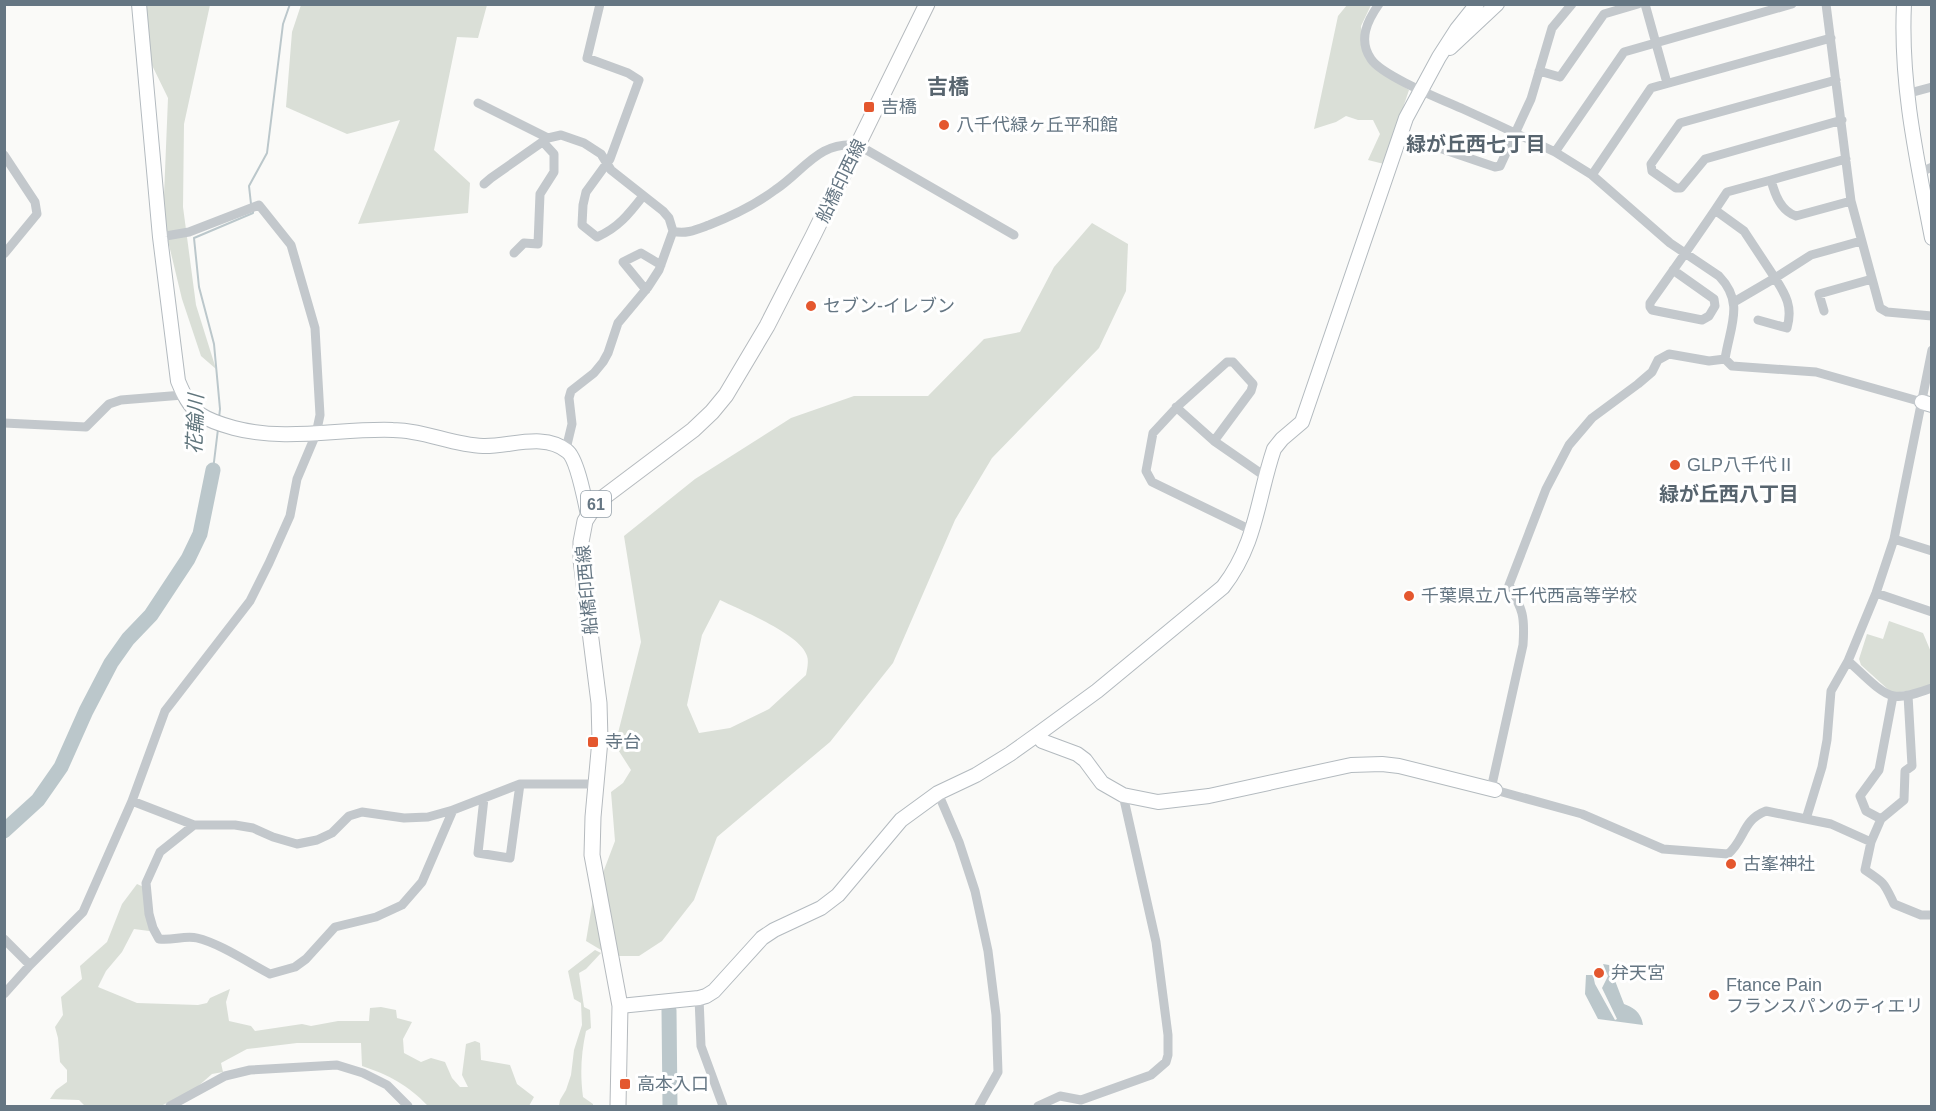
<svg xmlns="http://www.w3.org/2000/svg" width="1936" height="1111" font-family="Helvetica,'Noto Sans JP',sans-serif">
  <rect width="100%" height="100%" fill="#fafaf8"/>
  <path fill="#dadfd7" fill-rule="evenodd" d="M 145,5 L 210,5 L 184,124 L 183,207 L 196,305 L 216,369 L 201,356 L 182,299 L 163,220 L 168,98 L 149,59 Z
    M 301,5 L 487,5 L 478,38 L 457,37 L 434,150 L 470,183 L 468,213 L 358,224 L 400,120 L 347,134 L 286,107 L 292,32 Z
    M 1347,5 L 1371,5 L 1361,26 L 1362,42 L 1376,68 L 1409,90 L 1384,164 L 1368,160 L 1380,134 L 1373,120 L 1358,120 L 1346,116 L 1336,122 L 1314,129 L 1338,16 Z
    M 1092,223 L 1128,244 L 1126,291 L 1099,348 L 992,458 L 955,520 L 893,663 L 830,742 L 717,837 L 694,900 L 662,941 L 639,956 L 611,956 L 586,941 L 593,899 L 615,841 L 611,792 L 623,783 L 631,770 L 615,745 L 641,642 L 624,536 L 695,479 L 791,418 L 854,396 L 928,396 L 984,339 L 1020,332 L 1054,267 ZM 720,600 C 740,610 801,634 807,656 C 809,661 807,670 806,675 L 769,709 L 730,728 L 699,733 L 687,705 L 702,635 Z
    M 1889,621 L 1923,633 L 1931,652 L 1931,685 L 1921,689 L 1892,693 L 1861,665 L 1859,659 L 1867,634 L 1883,639 Z
    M 137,884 L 148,889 L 155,922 L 149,931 L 134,929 L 122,952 L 106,971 L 98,987 L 137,1003 L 198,1005 L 207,1003 L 210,998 L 230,989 L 226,1002 L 229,1021 L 251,1026 L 255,1031 L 302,1024 L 311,1026 L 338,1021 L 369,1021 L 370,1008 L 381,1007 L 396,1010 L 397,1018 L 412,1022 L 403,1039 L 404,1053 L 421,1062 L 431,1058 L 445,1062 L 452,1078 L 460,1087 L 468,1087 L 462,1075 L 466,1044 L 475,1041 L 480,1043 L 481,1060 L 510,1065 L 517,1084 L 534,1097 L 529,1106 L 428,1106 C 408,1085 389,1075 362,1066 L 361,1043 L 297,1043 L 247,1049 L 221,1063 L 223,1072 L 212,1074 L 196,1088 L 161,1106 L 85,1106 L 79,1100 L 50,1099 L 56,1090 L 67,1082 L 67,1070 L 60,1062 L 58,1038 L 55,1027 L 63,1015 L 61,997 L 82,979 L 80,966 L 107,942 L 122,904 Z
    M 595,950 L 601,953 L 586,969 L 579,973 L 584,1007 L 590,1010 L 591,1028 L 586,1031 C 581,1054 580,1074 583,1097 L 593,1104 L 593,1106 L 559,1106 L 560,1100 L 566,1090 L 571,1075 L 574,1050 L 582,1025 L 581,1003 L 574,999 L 568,971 Z"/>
  <path fill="#bbc7cb" d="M 1603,964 L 1609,965 L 1624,1004 C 1635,1008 1641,1013 1643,1025 L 1598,1019 L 1585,994 L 1586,975 L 1593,975 L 1595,984 L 1615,1020 L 1617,1019 L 1602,988 L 1608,976 Z"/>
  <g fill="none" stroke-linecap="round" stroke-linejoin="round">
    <path stroke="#bbc7cb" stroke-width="2" d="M 251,204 L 249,186 L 267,153 L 283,24 L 290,4
      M 219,418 L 220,409 L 214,344 L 199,287 L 194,238 L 253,213 L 253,210
      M 213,470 L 218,429"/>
    <path stroke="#bbc7cb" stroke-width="15" d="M 4,831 L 38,800 L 61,767 L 86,711 L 111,663 L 128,639 L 151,615 L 188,559 L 200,534 L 213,470
      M 669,1010 L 670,1106"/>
    <defs>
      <path id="secondary" d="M 139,4 L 160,237 L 178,381 C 183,393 189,407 201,415 C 210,421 223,425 234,428 C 287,442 340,428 393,430 C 424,430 452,445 483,446 C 509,447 544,432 567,451 C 577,458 585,501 588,515
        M 1904,4 C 1900,84 1917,160 1932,238
        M 1450,48 L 1497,4
        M 1922,402 L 1932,405
        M 1038,734 L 1042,741 L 1077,754 L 1085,760 L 1102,783 L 1123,795 L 1158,802 L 1209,796 L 1351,765 L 1382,764 L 1399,766 L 1495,790
        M 620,1006 L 699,998 L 706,996 L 714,991 L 762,938 L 774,930 L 821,908 L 838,895 L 901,820 L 938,793 L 976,775 L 1010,754 L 1038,734 L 1097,691 L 1223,587 C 1257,543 1257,499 1274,449 L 1282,439 L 1302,422 L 1406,118 L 1439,57 L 1457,29 L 1477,4"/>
      <path id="primary" d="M 618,1106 L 620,1006 L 592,855 L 593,817 L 600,740 L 599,703 L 581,560 L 581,542 L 585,521 L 594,507 L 600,500 L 693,430 L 712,412 L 726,395 L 767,326 L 813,236 L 927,4"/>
    </defs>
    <use href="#secondary" stroke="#b3babf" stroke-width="16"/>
    <use href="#primary" stroke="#b5babe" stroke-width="17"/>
    <path stroke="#c3c8cc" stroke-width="9" d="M 600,4 L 587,58 L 628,73 L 639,80 L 610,159 L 586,192 L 583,205 L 582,225 L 597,237 C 618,228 629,214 643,196
      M 1379,4 C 1367,21 1358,40 1371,59 C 1382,76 1443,100 1463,109 C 1494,123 1524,137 1555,152 L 1592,175 L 1670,243 L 1719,276 C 1745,303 1730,326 1725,359 L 1732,366 L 1816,372 L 1922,402
      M 1645,4 L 1667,83
      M 1826,4 L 1851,201 L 1880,308 L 1887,312 L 1932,316
      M 1539,71 L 1560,77 L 1604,14 L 1638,4
      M 1836,80 L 1680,123 L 1651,164 L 1652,171 L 1676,188 L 1681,188 L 1705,159 L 1842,120
      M 1906,94 L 1932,87
      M 478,103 L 548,138
      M 1401,135 L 1495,167 L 1500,166 L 1531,99 L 1552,28 L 1572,4
      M 1555,152 L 1624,52 L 1792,4
      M 4,155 L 35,202 L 37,214 L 4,254
      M 1919,173 L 1932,167
      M 1592,175 L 1651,88 L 1831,38
      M 1771,180 L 1846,159
      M 484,184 L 491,178 L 548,138 L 561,135 L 584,143 L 601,154 L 611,170 L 663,211 L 669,218 L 673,231 L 659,270 L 648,287 L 618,323 L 608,353 L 603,362 L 594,373 L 571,391 L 569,398 L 572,424 L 566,449
      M 1715,210 L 1727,192 L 1771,180 C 1775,195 1781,211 1796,216 L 1851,201
      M 673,231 C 685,235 698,229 709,225 C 732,216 755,205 775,190 C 805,170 818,141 858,145 L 1014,235
      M 514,253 L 524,243 L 538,244 L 540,194 L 554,172 L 554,154 L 543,142
      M 1673,270 L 1714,299 L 1715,306 L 1709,316 L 1702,320 L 1652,310 L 1650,307 L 1650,303 C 1672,272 1694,241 1715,210 L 1744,231 L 1775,278 L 1811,255 L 1861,241
      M 646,290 L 623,262 L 641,253 L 661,265
      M 1734,302 L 1775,278 C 1786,295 1793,307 1787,328 L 1758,320
      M 1824,311 L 1819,294 L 1872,279
      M 1176,407 L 1214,441 L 1251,391 L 1253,384 L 1233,362 L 1227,362 L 1179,405 L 1153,433 L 1146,471 L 1152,482 L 1253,531
      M 4,423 L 86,427 L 109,404 L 121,400 L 183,395
      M 1214,441 L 1266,477
      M 1894,539 L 1932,551
      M 1876,593 L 1932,612
      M 1848,661 C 1859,670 1880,694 1894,696 C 1905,698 1921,692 1932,688
      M 1491,789 L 1523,645 C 1525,616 1523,610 1509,585 L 1546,489 L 1569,445 L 1592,418 L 1638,384 L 1652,372 L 1658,360 L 1669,354 L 1709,361 L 1725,359
      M 1495,790 L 1582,814 L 1663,849 L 1728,854 C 1745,840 1742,820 1766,811 L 1831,824 L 1871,842 L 1865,870 C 1886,884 1884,883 1894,904 L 1921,915 L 1932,915
      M 938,793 L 959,842 L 975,891 L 988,951 L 996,1015 L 998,1072 L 979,1106
      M 484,798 L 478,853 L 510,858 L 520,784
      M 132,801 L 194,825 L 235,825 L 253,828 L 273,837 L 297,844 L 317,840 L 332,833 L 349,816 L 362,812 L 404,818 L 428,817 L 453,810 L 520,784 L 596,784
      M 1806,819 L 1822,767 L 1827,740 L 1831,691 L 1848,661 L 1876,593 L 1894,539 L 1932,350
      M 1881,819 L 1866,811 L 1860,796 L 1879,770 L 1893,696
      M 194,825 L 160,852 L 146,883 L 149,914 L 153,928 L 159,939 C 172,941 185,935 197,938 C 219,943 249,963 270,974 L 295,967 L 306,959 L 335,927 L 376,917 L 402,905 L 422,882 L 453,810
      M 1871,842 L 1881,819 L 1904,800 L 1905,771 L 1912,766 L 1908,695
      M 4,939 L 30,965
      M 4,994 L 30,965 L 83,912 L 132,801 L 165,711 L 250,601 L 269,563 L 290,516 L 297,479 L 316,434 L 320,415 L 315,328 L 291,245 L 259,205 L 189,232 L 160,237
      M 699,998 L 701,1046 L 723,1106
      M 170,1106 L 225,1076 L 250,1070 L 337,1065 L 363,1073 L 387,1085 L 408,1106
      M 1038,1106 L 1060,1096 L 1081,1100 L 1151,1075 L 1166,1062 L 1168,1055 L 1168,1035 L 1156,942 L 1123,795"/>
    <use href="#secondary" stroke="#fff" stroke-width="14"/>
    <use href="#primary" stroke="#fff" stroke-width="15"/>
  </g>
  <g fill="#e4572e" stroke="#fff" stroke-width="2">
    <rect x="863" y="101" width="12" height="12" rx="3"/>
    <circle cx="944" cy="125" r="6"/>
    <circle cx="811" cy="306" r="6"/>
    <circle cx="1675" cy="465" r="6"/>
    <circle cx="1409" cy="596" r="6"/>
    <rect x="587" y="736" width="12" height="12" rx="3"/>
    <circle cx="1731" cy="864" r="6"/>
    <circle cx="1599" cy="973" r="6"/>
    <circle cx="1714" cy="995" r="6"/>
    <rect x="619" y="1078" width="12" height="12" rx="3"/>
  </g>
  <g text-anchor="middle" stroke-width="6" stroke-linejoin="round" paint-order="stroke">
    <rect fill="#fff" stroke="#939fa8" stroke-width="1.5" x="581" y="491" width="30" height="26" rx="4.5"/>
    <g font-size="16" font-weight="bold" fill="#657683">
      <text x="596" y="510">61</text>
    </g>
    <g font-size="18" fill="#657683" stroke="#fff" text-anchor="start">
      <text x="881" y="113">吉橋</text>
      <text x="956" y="131">八千代緑ヶ丘平和館</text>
      <text x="823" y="312">セブン-イレブン</text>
      <text x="1687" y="471">GLP八千代Ⅱ</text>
      <text x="1421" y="602">千葉県立八千代西高等学校</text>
      <text x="605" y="748">寺台</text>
      <text x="1743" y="870">古峯神社</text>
      <text x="1611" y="979">弁天宮</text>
      <text x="1726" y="991">Ftance Pain<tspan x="1726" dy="21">フランスパンのティエリ</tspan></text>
      <text x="637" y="1090">高本入口</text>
    </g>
    <g font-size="18" fill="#657683" stroke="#fff">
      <text transform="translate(841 181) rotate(-64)" y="6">船橋印西線</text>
      <text transform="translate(587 590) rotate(-95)" y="6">船橋印西線</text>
    </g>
    <g font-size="20" font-weight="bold" fill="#57646e" stroke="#fff">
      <text x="1476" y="151">緑が丘西七丁目</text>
      <text x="1729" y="501">緑が丘西八丁目</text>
    </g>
    <g font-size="20" font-style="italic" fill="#60757c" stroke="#fff">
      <text transform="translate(195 424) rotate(-88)" y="7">花輪川</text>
    </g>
    <g font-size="21" font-weight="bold" fill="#57646e" stroke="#fff">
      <text x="948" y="94">吉橋</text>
    </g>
  </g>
  <rect width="1936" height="1111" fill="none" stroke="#657683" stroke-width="12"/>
</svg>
